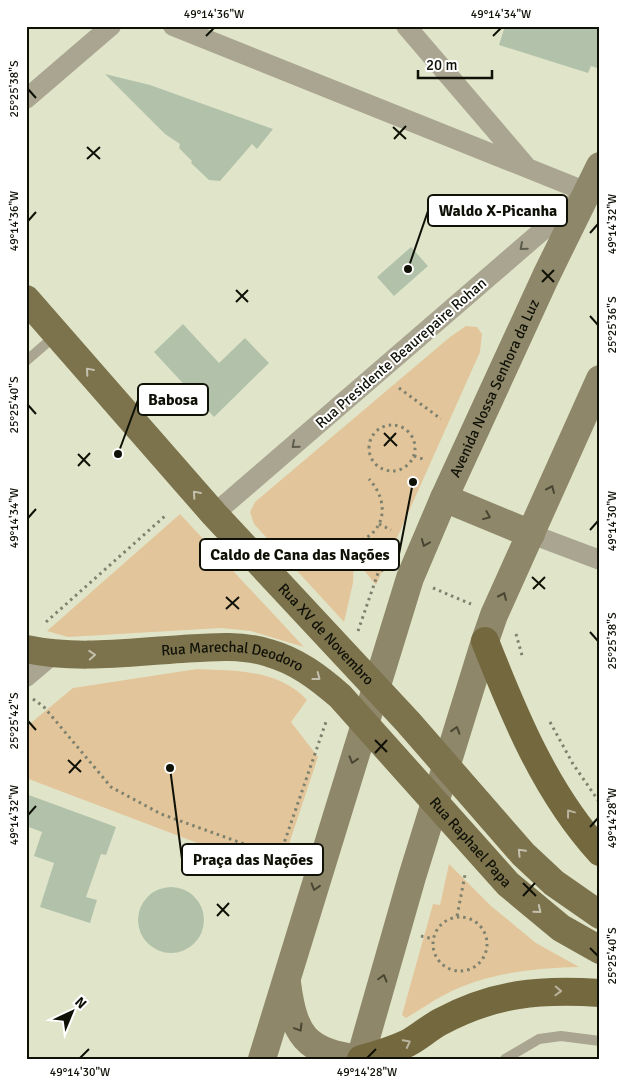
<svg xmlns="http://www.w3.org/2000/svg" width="626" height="1085" font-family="Signika,sans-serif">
  <rect width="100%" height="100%" fill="#e0e5c9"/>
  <path fill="#e3c59b" d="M 466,326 L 477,327 L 482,334 L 480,352 L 376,585 L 354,558 L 353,583 L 344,622 L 254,524 L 250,512 L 255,502 L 450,337 Z
    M 180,514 L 304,647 L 251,631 L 221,628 L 68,637 L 47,631 Z
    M 197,669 C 236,671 278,669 307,700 L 291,722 L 318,757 L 279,874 L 26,778 L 26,727 L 73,688 Z
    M 449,864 L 491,906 L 536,943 L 579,967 C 535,968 486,973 446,994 C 432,1001 420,1010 406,1018 L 402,1015 L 433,904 L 440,905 Z"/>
  <path fill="#b2c2aa" d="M 505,26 L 587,26 L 600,30 L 600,69 L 591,66 L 588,73 L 499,45 Z
    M 105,74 L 150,85 L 273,129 L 257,149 L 252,144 L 220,181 L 209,180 L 191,163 L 192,161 L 179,148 L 180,144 L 165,134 Z
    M 411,247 L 428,266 L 394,296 L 377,277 Z
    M 183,324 L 219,363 L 245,338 L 269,363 L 214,417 L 154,352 Z
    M 26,794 L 116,827 L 106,855 L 101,854 L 86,897 L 97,900 L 90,923 L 40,907 L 54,863 L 34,856 L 42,832 L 26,826 Z
    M138 920a33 33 0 1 1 66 0a33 33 0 1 1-66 0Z"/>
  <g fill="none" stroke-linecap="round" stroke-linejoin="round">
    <path stroke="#7d816d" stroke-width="3" stroke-dasharray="2.5 4" stroke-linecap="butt" d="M 399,388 L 441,419
      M369 448a23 23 0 1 1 46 0a23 23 0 1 1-46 0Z
      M 414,456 L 423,459
      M 379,524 L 391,530
      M 336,543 C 378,548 397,510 369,479
      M 433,588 L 471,604
      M 46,622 L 165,516
      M 358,631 L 378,573 L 386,568
      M 516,634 L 523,659
      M 33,699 L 44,707 L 111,787 L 161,814 L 272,854 L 282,849 L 327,719
      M 550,722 L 573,764 L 600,803
      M 457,916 L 465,875
      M433 944a27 27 0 1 1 54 0a27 27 0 1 1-54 0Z
      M 421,936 L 433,939"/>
    <path stroke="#aaa590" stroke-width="10" d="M 26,361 L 56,335
      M 505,1059 L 539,1039 L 561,1036 L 600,1041"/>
    <path stroke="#aaa590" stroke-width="20" d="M 173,26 L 587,192 L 214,514
      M 406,26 L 525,165
      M 26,99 L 111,26
      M 531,534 L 600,560
      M 26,677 L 52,655"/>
    <g stroke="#8f8769" stroke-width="28">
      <path d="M 444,498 L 531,534"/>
      <path d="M 287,983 C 294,1035 305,1052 359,1059"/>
      <path id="s1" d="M 262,1059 L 410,578 L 444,498 L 546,276 L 600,166"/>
      <path d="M 360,1059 L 412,877 L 485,641 L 494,615 L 600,379"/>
    </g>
    <g stroke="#7c724c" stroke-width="28">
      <path id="s2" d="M 26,299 L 214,514 L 408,722 L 523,854 L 554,883 L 600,915"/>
      <path id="s3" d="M 26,649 C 78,660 130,652 182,649 C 211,647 241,644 269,653 C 297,661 318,677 340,696 L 508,884 L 561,928 L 600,950"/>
    </g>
    <path stroke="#74683f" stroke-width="28" d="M 485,641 C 514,715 546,793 600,852
      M 361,1059 C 377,1055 393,1050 408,1043 C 419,1037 429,1028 440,1022 C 494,993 540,989 600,993"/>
  </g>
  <defs><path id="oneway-chevron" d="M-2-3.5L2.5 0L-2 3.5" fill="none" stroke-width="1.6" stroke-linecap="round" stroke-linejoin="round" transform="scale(1.25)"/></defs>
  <g stroke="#5c5b4c">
    <use href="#oneway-chevron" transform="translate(523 247) rotate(139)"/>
    <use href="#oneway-chevron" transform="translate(295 445) rotate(139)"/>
  </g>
  <g stroke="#c4c0ae">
    <use href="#oneway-chevron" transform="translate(89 371) rotate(-131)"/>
    <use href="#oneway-chevron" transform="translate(196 494) rotate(-131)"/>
    <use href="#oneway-chevron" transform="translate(92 655) rotate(-4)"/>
    <use href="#oneway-chevron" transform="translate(317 677) rotate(37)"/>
    <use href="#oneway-chevron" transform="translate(521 852) rotate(-134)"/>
    <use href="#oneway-chevron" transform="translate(538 910) rotate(39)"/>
  </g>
  <g stroke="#494633">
    <use href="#oneway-chevron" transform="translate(551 489) rotate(-66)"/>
    <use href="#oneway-chevron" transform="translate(487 516) rotate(22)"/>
    <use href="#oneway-chevron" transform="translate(425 543) rotate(112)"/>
    <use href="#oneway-chevron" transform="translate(503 596) rotate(-66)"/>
    <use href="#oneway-chevron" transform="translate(456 730) rotate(-73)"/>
    <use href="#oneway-chevron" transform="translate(353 760) rotate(107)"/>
    <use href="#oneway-chevron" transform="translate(315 887) rotate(107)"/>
    <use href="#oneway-chevron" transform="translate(383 978) rotate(-74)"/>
    <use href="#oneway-chevron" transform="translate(299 1028) rotate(59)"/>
  </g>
  <g stroke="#bab49f">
    <use href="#oneway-chevron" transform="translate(570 813) rotate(-127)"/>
    <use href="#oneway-chevron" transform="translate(558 991) rotate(2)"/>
    <use href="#oneway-chevron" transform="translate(407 1043) rotate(-27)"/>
  </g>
  <path fill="none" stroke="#0f1107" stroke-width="2" d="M 206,36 L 214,28M 493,36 L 501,28M 28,89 L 36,98M 393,127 L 406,139M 394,139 L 406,126M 87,147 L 100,159M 87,159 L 100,147M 28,221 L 36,212M 590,233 L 598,224M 542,270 L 554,282M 542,282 L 554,270M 236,290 L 248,302M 236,302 L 248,290M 590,316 L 598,325M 28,405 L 36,414M 384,433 L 397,446M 384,446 L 396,433M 78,454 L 90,466M 78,466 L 90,453M 28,518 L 36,509M 590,530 L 598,521M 532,577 L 545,589M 533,589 L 545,577M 226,597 L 239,609M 226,609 L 239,597M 590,632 L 598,641M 28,721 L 36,730M 375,740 L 387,752M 375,753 L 387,740M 68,760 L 81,772M 69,773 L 81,760M 28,815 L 36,806M 590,827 L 598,818M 523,883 L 536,896M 523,896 L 535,883M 217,904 L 229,916M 217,916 L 229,903M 590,948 L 598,956M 80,1058 L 89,1049M 367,1058 L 376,1049"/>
  <g text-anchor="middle" stroke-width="4" stroke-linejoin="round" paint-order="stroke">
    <g font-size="15" fill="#0f1107" stroke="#fff">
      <text transform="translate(401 353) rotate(-41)" y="5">Rua Presidente Beaurepaire Rohan</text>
      <text dy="5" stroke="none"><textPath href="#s1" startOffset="711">Avenida Nossa Senhora da Luz</textPath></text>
      <text dy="5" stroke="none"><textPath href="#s2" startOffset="450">Rua XV de Novembro</textPath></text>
      <text dy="5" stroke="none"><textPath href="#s3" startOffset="208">Rua Marechal Deodoro</textPath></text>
      <text dy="5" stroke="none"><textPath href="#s3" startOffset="524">Rua Raphael Papa</textPath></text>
    </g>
  </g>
  <path fill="none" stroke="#0f1107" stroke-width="2" d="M408 269L428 211M118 454L138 400M413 482L399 554M170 768L182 859"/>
  <g fill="#0f1107" stroke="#fff" stroke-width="2">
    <circle cx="408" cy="269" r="5"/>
    <circle cx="118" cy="454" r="5"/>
    <circle cx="413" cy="482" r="5"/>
    <circle cx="170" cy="768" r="5"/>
  </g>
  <g fill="#fff" stroke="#0f1107" stroke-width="2">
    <rect x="428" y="195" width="139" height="31" rx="5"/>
    <rect x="138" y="384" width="70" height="31" rx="5"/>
    <rect x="200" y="539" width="199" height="31" rx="5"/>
    <rect x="182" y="844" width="141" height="31" rx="5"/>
  </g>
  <g font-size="16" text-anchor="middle" font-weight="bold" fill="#0f1107">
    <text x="498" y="216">Waldo X-Picanha</text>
    <text x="173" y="405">Babosa</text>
    <text x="300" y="560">Caldo de Cana das Nações</text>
    <text x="253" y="865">Praça das Nações</text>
  </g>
  <rect width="626" height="1085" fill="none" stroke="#ffffff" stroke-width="55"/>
  <g transform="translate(72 1012) rotate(44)" stroke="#ffffff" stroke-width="4" paint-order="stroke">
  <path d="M0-4L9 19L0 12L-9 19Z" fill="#0f1107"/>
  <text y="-8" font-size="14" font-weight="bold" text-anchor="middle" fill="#0f1107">N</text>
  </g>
  <path d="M418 70v8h74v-8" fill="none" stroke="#0f1107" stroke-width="2.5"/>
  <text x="426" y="70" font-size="15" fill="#0f1107" stroke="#ffffff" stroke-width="4" paint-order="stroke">20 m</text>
  <rect x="28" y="28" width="570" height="1030" fill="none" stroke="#0f1107" stroke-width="2"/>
  <g font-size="12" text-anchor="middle" fill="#0f1107">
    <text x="214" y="18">49°14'36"W</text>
    <text x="501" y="18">49°14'34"W</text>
    <text transform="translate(14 89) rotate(-90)" y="4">25°25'38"S</text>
    <text transform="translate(14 221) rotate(-90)" y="4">49°14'36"W</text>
    <text transform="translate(612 224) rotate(-90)" y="4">49°14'32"W</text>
    <text transform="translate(612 325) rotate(-90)" y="4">25°25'36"S</text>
    <text transform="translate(14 405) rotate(-90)" y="4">25°25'40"S</text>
    <text transform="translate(14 518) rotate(-90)" y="4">49°14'34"W</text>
    <text transform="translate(612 521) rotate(-90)" y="4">49°14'30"W</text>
    <text transform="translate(612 641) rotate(-90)" y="4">25°25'38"S</text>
    <text transform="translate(14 721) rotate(-90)" y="4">25°25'42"S</text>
    <text transform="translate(14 815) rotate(-90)" y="4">49°14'32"W</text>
    <text transform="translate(612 818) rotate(-90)" y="4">49°14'28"W</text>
    <text transform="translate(612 956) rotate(-90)" y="4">25°25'40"S</text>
    <text x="80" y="1076">49°14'30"W</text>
    <text x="367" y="1076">49°14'28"W</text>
  </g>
</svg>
